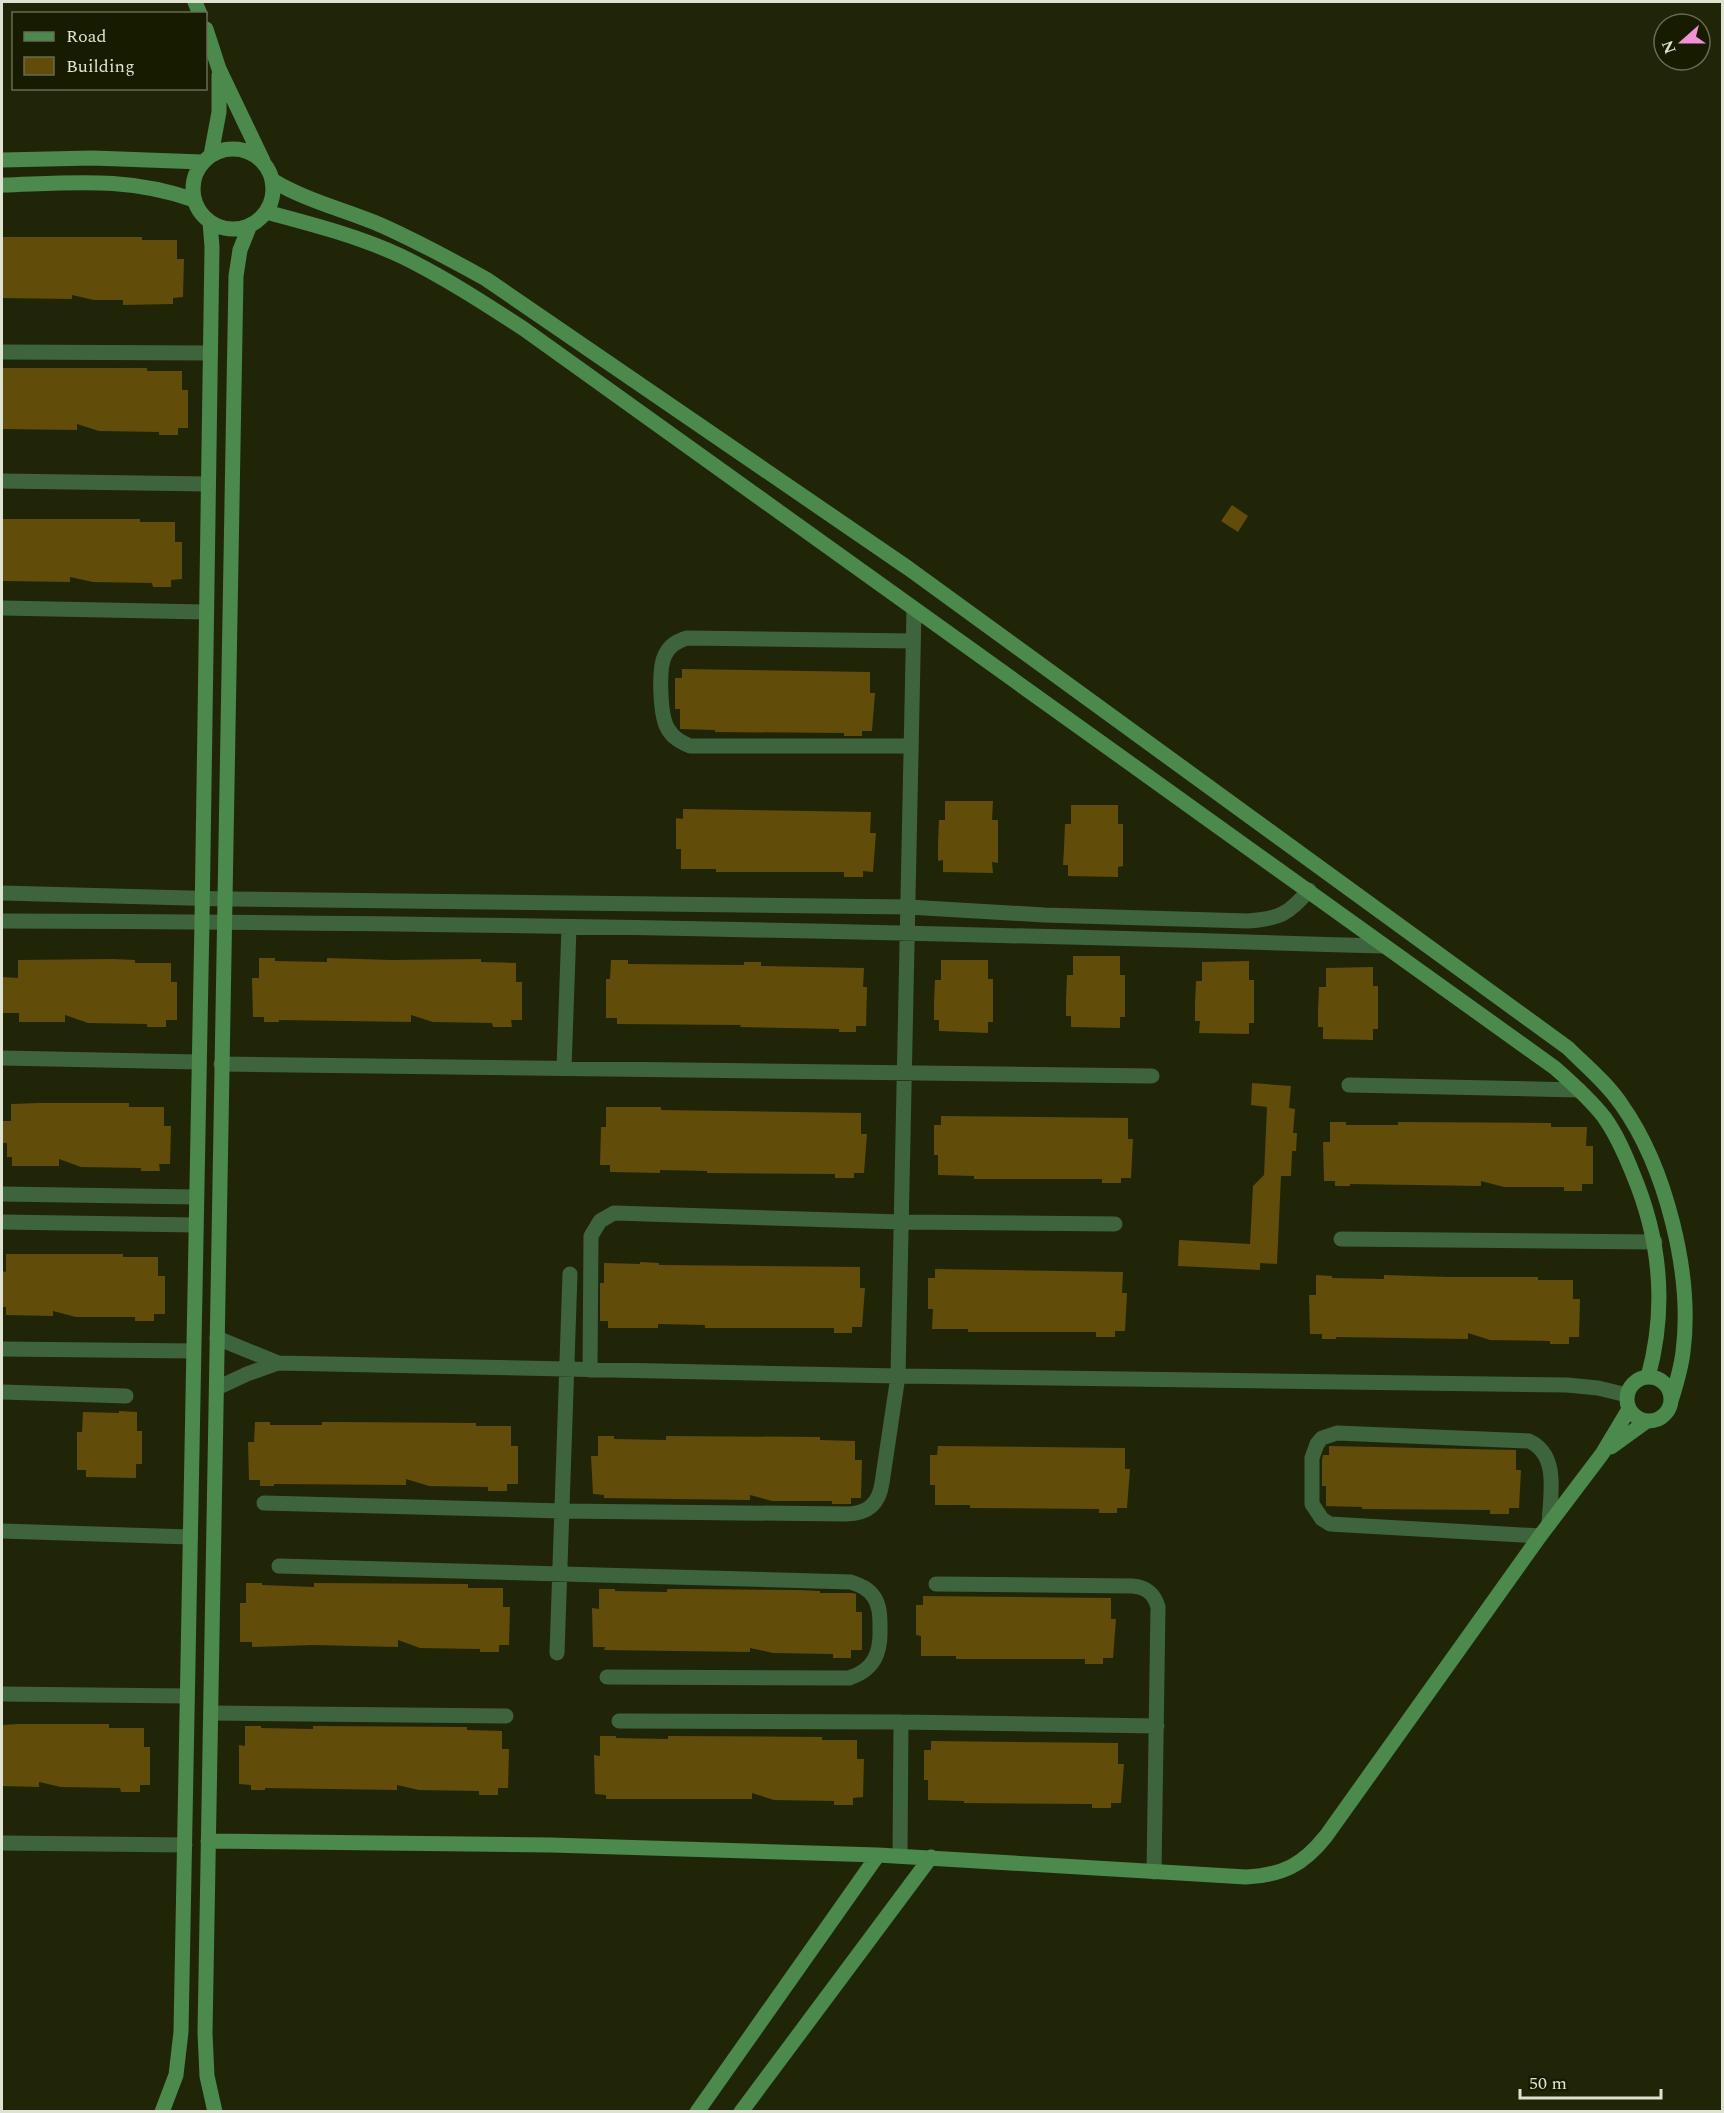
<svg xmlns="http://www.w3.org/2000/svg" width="1724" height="2113" font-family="Spectral,serif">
  <rect width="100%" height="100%" fill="#212507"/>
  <path fill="#624c09" d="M 2,237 L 142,237 L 142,240 L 177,240 L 177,259 L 184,259 L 183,297 L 173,298 L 173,304 L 123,305 L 123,300 L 94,300 L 72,295 L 72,299 L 2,298 Z
    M 2,368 L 147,368 L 147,371 L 182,371 L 182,390 L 188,390 L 188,428 L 178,428 L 178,435 L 159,435 L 159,432 L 99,431 L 77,424 L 77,430 L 2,429 Z
    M 1232,505 L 1248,516 L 1238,532 L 1221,521 Z
    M 2,519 L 140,519 L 140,522 L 175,522 L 175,542 L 182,542 L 182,579 L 171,580 L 171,587 L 153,587 L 152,583 L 93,582 L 70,577 L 70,582 L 2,581 Z
    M 682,669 L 870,672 L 870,693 L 875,693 L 872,731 L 862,731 L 862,736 L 844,736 L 844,733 L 715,732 L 715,730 L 680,729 L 680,709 L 675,709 L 675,678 L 682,678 Z
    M 945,801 L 993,801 L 992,820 L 998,820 L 998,863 L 992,862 L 993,873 L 943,872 L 943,860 L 938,861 L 938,844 L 939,820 L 945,820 Z
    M 1071,805 L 1118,805 L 1118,824 L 1123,824 L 1123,866 L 1118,867 L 1118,877 L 1068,876 L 1068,865 L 1063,865 L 1064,848 L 1065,824 L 1071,824 Z
    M 683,809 L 871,812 L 870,833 L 876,833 L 873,872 L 863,871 L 863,877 L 844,877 L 844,872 L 716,872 L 716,869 L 681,869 L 681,849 L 676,849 L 676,818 L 683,819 Z
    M 1073,956 L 1120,956 L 1120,975 L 1125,975 L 1125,1017 L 1120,1017 L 1120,1028 L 1071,1027 L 1071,1016 L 1066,1016 L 1066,999 L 1067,975 L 1073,975 Z
    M 259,958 L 275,958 L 275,961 L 327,962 L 327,958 L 391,960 L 481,959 L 481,962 L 516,963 L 516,982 L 522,982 L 522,1020 L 511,1020 L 512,1027 L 493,1027 L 492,1023 L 433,1022 L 411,1015 L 411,1022 L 279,1020 L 279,1022 L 264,1022 L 264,1017 L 253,1017 L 252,978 L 259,978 Z
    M 113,959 L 135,960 L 135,963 L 171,963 L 171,982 L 177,982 L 177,1020 L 166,1020 L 166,1027 L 147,1027 L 147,1024 L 88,1023 L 65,1015 L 65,1022 L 19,1022 L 19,1013 L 2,1013 L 2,977 L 18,978 L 18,960 Z
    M 611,960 L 628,960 L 628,964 L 744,965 L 744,962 L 761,962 L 761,966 L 864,968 L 863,987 L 867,987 L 866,1026 L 856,1026 L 856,1032 L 839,1032 L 839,1029 L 740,1027 L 741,1025 L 617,1024 L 617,1018 L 606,1018 L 606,979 L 610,979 Z
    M 941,960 L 988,960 L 988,979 L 993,979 L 993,1022 L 988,1022 L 988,1033 L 939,1031 L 939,1020 L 934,1020 L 934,1003 L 935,980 L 941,980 Z
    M 1249,961 L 1249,980 L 1254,980 L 1254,1023 L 1249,1023 L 1249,1034 L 1199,1033 L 1200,1021 L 1195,1021 L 1195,1004 L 1196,981 L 1202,981 L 1202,962 Z
    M 1373,967 L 1373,986 L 1378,986 L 1378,1029 L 1373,1029 L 1373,1040 L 1323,1039 L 1323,1027 L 1318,1027 L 1318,1010 L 1319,987 L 1326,987 L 1326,968 Z
    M 1252,1083 L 1291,1086 L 1289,1108 L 1295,1109 L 1293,1133 L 1297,1133 L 1296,1151 L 1292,1151 L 1291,1176 L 1281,1176 L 1277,1264 L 1260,1263 L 1260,1270 L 1178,1266 L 1179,1240 L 1250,1244 L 1253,1186 L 1264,1175 L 1267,1107 L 1251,1105 Z
    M 39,1103 L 129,1103 L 129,1107 L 164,1107 L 164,1126 L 171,1126 L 170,1164 L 159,1164 L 160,1171 L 141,1171 L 141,1168 L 81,1167 L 59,1159 L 59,1166 L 12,1166 L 12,1157 L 7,1157 L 7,1143 L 2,1143 L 2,1121 L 11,1121 L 11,1104 Z
    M 606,1107 L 661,1107 L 661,1110 L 861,1113 L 861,1134 L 867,1134 L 864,1173 L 854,1173 L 854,1178 L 835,1178 L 835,1174 L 707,1173 L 707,1171 L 660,1170 L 660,1173 L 610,1172 L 610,1165 L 600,1165 L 601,1127 L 606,1127 Z
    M 941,1116 L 1128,1118 L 1128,1139 L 1133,1139 L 1131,1178 L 1121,1178 L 1121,1183 L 1102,1183 L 1102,1179 L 974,1179 L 974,1176 L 938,1175 L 938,1155 L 934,1155 L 934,1125 L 941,1125 Z
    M 1330,1122 L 1346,1122 L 1346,1125 L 1398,1125 L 1398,1122 L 1551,1123 L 1551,1127 L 1587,1127 L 1586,1146 L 1593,1146 L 1593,1184 L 1582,1184 L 1582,1191 L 1564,1191 L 1564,1187 L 1504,1187 L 1481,1181 L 1481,1186 L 1350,1184 L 1350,1186 L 1335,1186 L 1335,1181 L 1324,1181 L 1323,1142 L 1330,1142 Z
    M 6,1254 L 123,1254 L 123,1257 L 158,1257 L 158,1276 L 165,1276 L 165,1314 L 154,1314 L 154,1321 L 135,1321 L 135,1317 L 76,1317 L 53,1311 L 53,1316 L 6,1315 L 6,1307 L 2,1307 L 2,1271 L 6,1272 Z
    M 640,1262 L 659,1263 L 659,1265 L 860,1267 L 860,1288 L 865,1288 L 862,1327 L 852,1327 L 852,1333 L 834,1333 L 834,1328 L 705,1328 L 705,1325 L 658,1324 L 658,1328 L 608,1328 L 608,1321 L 600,1321 L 600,1283 L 604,1283 L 604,1263 L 640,1264 Z
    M 935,1269 L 1123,1272 L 1122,1293 L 1127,1293 L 1125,1331 L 1115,1331 L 1115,1337 L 1096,1337 L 1096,1332 L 968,1332 L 968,1329 L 932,1329 L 933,1309 L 928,1309 L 928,1278 L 935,1278 Z
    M 1316,1275 L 1332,1276 L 1332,1278 L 1384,1279 L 1384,1275 L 1448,1277 L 1538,1277 L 1538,1280 L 1573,1280 L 1573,1299 L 1580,1299 L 1579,1337 L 1569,1337 L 1569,1344 L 1550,1344 L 1550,1341 L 1490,1340 L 1468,1333 L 1468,1339 L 1336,1337 L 1336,1339 L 1322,1339 L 1322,1334 L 1310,1334 L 1309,1295 L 1316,1295 Z
    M 119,1411 L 137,1412 L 137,1431 L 142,1431 L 142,1464 L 136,1464 L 136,1478 L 86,1477 L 86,1470 L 77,1470 L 77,1432 L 82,1432 L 83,1412 L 119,1413 Z
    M 255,1422 L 270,1422 L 270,1425 L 322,1425 L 322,1422 L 340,1422 L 476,1423 L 476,1426 L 511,1426 L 511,1446 L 518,1446 L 518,1484 L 507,1484 L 507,1491 L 488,1491 L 488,1487 L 429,1486 L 406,1479 L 406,1485 L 274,1484 L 274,1486 L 260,1486 L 260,1480 L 249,1480 L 248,1442 L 254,1442 Z
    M 598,1436 L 614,1436 L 614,1439 L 666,1440 L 666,1436 L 820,1437 L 820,1440 L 855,1441 L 855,1460 L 862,1460 L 861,1498 L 851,1498 L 851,1504 L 832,1504 L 832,1501 L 772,1501 L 750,1495 L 750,1500 L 604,1498 L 604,1495 L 593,1494 L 591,1456 L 598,1456 Z
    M 938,1446 L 1125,1448 L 1125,1469 L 1130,1469 L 1127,1508 L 1117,1508 L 1117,1513 L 1099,1513 L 1099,1509 L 970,1508 L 970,1505 L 935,1505 L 935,1485 L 930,1485 L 930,1455 L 937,1455 Z
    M 1329,1446 L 1516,1450 L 1516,1470 L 1521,1470 L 1519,1508 L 1509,1508 L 1509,1514 L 1490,1514 L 1490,1510 L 1362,1509 L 1362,1507 L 1326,1506 L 1326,1486 L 1322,1486 L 1322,1460 L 1323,1455 L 1329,1455 Z
    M 246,1583 L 262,1583 L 262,1585 L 314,1587 L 314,1583 L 468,1584 L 468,1588 L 503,1588 L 503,1607 L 510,1607 L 509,1645 L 499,1645 L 499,1652 L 480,1652 L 480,1649 L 420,1648 L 398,1640 L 398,1647 L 313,1645 L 252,1647 L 252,1642 L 240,1642 L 240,1603 L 246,1603 Z
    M 599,1589 L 615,1589 L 615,1591 L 667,1592 L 667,1589 L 684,1589 L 798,1590 L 820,1591 L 820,1593 L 853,1593 L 856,1594 L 856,1612 L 862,1612 L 862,1650 L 851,1650 L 851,1658 L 833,1658 L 833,1654 L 773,1653 L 750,1648 L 750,1652 L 604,1650 L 605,1647 L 593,1647 L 592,1608 L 599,1609 Z
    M 923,1596 L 1111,1598 L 1111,1619 L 1116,1619 L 1113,1658 L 1103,1658 L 1103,1664 L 1085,1664 L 1085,1659 L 956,1659 L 956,1656 L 921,1656 L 921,1636 L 916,1635 L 916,1605 L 923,1605 Z
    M 19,1724 L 109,1724 L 109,1728 L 144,1728 L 144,1747 L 150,1747 L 150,1785 L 140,1785 L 140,1792 L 121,1792 L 120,1788 L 61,1787 L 39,1782 L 39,1787 L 2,1786 L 2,1725 Z
    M 245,1726 L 261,1726 L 261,1728 L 313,1729 L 313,1726 L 467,1727 L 467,1730 L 502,1731 L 502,1749 L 509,1749 L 508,1788 L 498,1788 L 498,1795 L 479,1795 L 479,1791 L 419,1790 L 397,1785 L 397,1790 L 265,1788 L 265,1790 L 251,1790 L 251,1785 L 239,1784 L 239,1745 L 245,1746 Z
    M 600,1736 L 616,1736 L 616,1738 L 668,1739 L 668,1736 L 822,1737 L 822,1740 L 857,1740 L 857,1759 L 864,1759 L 863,1797 L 853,1798 L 853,1805 L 834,1805 L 834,1801 L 774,1800 L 752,1793 L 752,1799 L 606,1799 L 606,1795 L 595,1794 L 594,1755 L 600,1756 Z
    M 931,1741 L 1118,1743 L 1118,1764 L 1124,1764 L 1121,1803 L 1111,1803 L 1111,1808 L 1092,1808 L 1092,1804 L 964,1803 L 964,1801 L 928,1800 L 928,1780 L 924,1780 L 924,1750 L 931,1750 Z"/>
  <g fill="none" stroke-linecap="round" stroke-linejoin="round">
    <path stroke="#3e643e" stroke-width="15" d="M 2,352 L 210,353
      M 2,481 L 207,484
      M 2,608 L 205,612
      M 911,746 L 690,746 C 681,742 673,738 668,729 C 660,717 658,668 665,655 C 670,645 677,641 687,638 L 913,641
      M 2,893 L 225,899 L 908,907 L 1044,915 L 1248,921 C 1279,919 1289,914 1309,890
      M 2,921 C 462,922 923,932 1383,946
      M 2,1058 L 199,1062
      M 221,1064 L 1152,1076
      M 564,1068 L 569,927
      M 1349,1085 L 1579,1090
      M 2,1194 L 196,1197
      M 2,1222 L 196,1225
      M 1341,1239 L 1655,1242
      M 217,1338 L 278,1363
      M 2,1349 L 193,1351
      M 590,1370 L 591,1236 L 600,1221 L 614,1213 L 901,1222 L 1115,1224
      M 217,1388 L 247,1374 L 278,1363 L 898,1376 L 1567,1385 L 1598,1388 L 1627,1395
      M 2,1392 L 126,1396
      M 264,1503 L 562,1511 L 846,1514 C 867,1514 879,1504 882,1483 L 898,1376 L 914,610
      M 2,1531 L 190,1537
      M 1540,1536 L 1330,1524 L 1322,1519 L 1312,1504 L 1312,1458 L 1317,1444 L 1322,1438 L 1337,1433 L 1529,1441 C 1560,1455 1550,1496 1549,1524
      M 279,1566 L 851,1582 C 859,1585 868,1588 874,1597 C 880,1606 880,1617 880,1628 C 881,1653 874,1670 849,1678 L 607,1677
      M 936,1584 L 1132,1586 C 1146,1587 1154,1593 1158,1607 L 1154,1872
      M 557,1653 L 570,1274
      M 2,1694 L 186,1696
      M 211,1713 L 506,1716
      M 619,1721 L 901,1722 L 1157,1726
      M 2,1843 L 185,1845
      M 900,1856 L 901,1722"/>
    <path stroke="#4b894c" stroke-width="15" d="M 195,2 L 200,14
      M 206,29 L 219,69 L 263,161
      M193 189a40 40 0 1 1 80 0a40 40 0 1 1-80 0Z
      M 211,155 L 219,112 L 219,75
      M 2,160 L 93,158 L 202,162
      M 272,180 C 306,201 346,210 383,226 C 418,242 452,260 486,279 L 908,568 L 1568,1048 C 1586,1066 1607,1083 1621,1104 C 1666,1167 1693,1275 1683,1352 C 1681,1369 1676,1385 1671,1401
      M 2,185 C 70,183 129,176 194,200
      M 266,212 C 311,224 358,236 401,256 C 444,277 484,303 524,329 L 1555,1068 C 1572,1083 1590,1099 1604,1117 C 1617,1135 1625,1154 1633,1174 C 1661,1241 1667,1308 1648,1377
      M1627 1399a22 22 0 1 1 44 0a22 22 0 1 1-44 0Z
      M 1611,1447 L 1647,1421
      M 208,1841 L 551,1845 L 878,1855 L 1246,1877 C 1283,1875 1303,1865 1326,1836 L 1540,1536 L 1602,1454 L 1629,1409
      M 162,2112 L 176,2075 L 181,2032 L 202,921 L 212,247 L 210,222
      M 215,2112 L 207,2076 L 205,2033 L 236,276 L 240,250 L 250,225
      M 697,2112 L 878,1855
      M 741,2112 L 931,1857"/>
  </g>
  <rect width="1724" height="2113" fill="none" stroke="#dee2d0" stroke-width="6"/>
  <rect x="12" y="12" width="195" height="78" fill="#171b00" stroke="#676b53" stroke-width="1.5"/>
  <rect x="24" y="32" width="30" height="9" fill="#4b894c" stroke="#676b53" stroke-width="1.5"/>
  <text x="66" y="42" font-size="18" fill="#dee2d0">Road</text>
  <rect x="24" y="57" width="30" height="18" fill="#624c09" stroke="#676b53" stroke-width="1.5"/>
  <text x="66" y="72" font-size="18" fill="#dee2d0">Building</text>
  <g transform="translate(1682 42) rotate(249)"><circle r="28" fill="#171b00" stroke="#676b53" stroke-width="1.5"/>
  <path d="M0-4.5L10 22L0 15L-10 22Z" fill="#f391d5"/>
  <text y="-9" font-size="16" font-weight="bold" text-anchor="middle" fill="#dee2d0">N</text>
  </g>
  <path d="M1520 2089v9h141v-9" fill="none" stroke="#dee2d0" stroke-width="3"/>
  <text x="1529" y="2089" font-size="18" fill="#dee2d0" stroke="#171b00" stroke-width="4.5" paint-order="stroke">50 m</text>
</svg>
